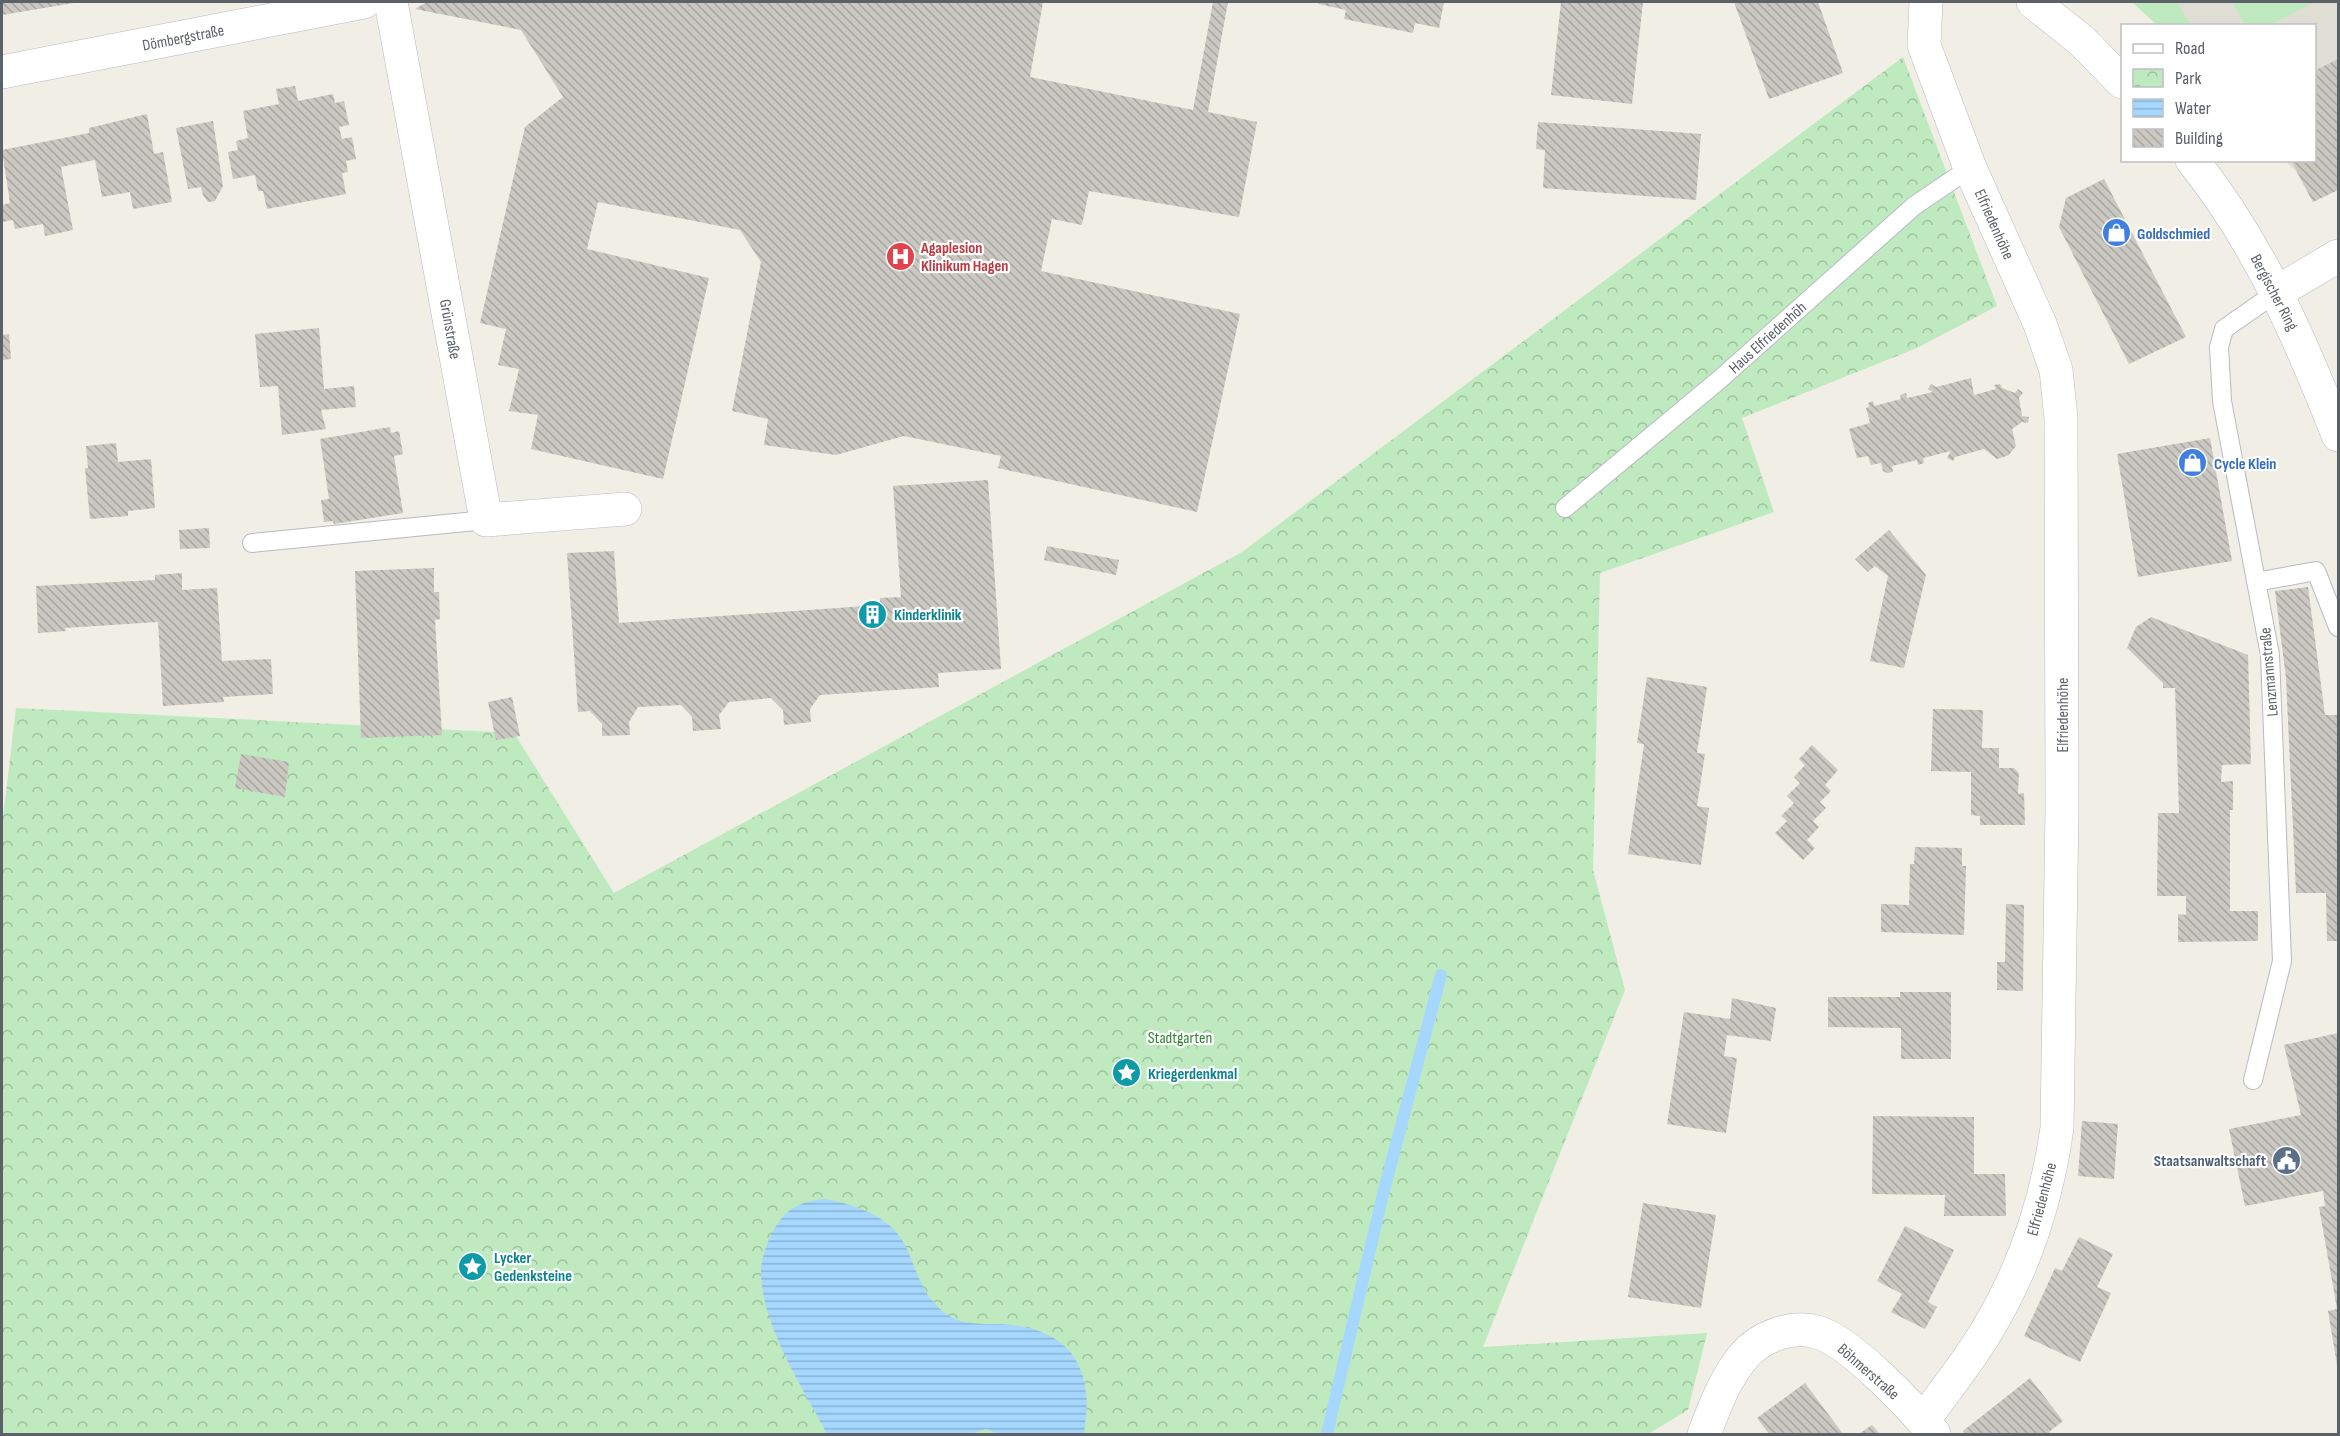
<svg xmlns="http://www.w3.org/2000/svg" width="2340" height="1436" font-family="'Sofia Sans Condensed',sans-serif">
  <defs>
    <pattern id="park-crowns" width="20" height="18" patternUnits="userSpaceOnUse" patternTransform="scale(1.5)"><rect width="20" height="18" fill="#bfeabf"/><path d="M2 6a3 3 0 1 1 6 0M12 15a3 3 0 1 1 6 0" fill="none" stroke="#9ec19f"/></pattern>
    <pattern id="water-rules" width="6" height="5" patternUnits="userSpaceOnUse" patternTransform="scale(1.5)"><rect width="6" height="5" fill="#a6d8ff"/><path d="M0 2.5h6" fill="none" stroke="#8ab3d2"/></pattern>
    <pattern id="building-back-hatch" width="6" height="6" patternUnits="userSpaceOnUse" patternTransform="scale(1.5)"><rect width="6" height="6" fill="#cbc8c2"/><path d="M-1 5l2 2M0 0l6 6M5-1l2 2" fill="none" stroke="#a8a6a1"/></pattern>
  </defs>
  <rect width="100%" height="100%" fill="#f0eee5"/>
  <path fill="#e0ddd4" d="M 2132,2 L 2338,2 L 2338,190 L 2313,202 L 2295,170 L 2285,161 L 2314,160 L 2314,26 L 2157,25 Z"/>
  <path fill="#bfeabf" d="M 2132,2 L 2177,2 L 2191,25 L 2157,25 Z
    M 2232,2 L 2315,2 L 2270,25 L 2245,25 Z"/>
  <path fill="url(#park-crowns)" d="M 1903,57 L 1997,306 L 1917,348 L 1742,418 L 1774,512 L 1600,573 L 1593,870 L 1625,990 L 1483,1347 L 1707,1333 L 1688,1410 L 1648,1434 L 2,1434 L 2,826 L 16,708 L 514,733 L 614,893 L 1242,552 Z"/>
  <path fill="url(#water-rules)" d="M 824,1199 C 850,1203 884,1214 900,1237 C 918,1264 916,1291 946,1314 C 960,1325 983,1324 1000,1324 C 1044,1326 1081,1343 1086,1393 C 1088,1407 1085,1421 1084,1434 L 999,1434 L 986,1429 L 971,1434 L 827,1434 C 803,1388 763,1328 761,1275 C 760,1262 767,1242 773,1231 C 786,1208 799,1202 824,1199 Z"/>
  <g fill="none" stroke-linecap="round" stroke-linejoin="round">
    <path stroke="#a6d8ff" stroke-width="12" d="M 1327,1434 L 1383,1194 L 1441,975"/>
  </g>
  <path fill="url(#building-back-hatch)" d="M 2,2 L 74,2 L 74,3 L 2,15 Z
    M 427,2 L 1043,2 L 1030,77 L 1193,110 L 1213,2 L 1228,2 L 1208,112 L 1257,122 L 1239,217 L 1089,191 L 1082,225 L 1052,219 L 1041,271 L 1240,314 L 1197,512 L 998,468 L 1001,456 L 904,436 L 836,455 L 764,445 L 768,419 L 732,411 L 761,262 L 740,230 L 598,202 L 587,249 L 709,278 L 663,479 L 531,449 L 538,415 L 509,411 L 519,369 L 498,365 L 506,329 L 480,323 L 525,127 L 563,97 L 521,30 L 415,9 Z
    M 1319,2 L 1444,2 L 1439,28 L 1415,23 L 1413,33 L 1344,19 L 1346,10 L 1318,4 Z
    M 1561,2 L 1643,2 L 1632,104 L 1551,95 Z
    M 1734,2 L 1818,2 L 1843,73 L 1769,99 Z
    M 2338,59 L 2338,190 L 2313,202 L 2291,160 L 2314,160 L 2314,71 Z
    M 295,86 L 298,101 L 333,94 L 335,103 L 344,101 L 349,125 L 339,127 L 342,139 L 352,137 L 356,159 L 346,161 L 348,172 L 342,173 L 346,194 L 267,209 L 263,191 L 258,191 L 255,175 L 233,179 L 228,152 L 238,150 L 236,141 L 248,138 L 243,111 L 279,104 L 276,89 Z
    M 147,114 L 154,154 L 163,152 L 172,202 L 133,209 L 130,192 L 102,197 L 95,160 L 61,167 L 73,230 L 45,236 L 43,224 L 15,229 L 13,220 L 2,222 L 2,205 L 10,203 L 2,150 L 89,133 L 89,128 Z
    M 213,121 L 223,186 L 215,201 L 208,202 L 203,195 L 201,187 L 188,189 L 176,128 Z
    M 1538,122 L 1701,134 L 1696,200 L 1543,188 L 1545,150 L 1536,149 Z
    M 2104,179 L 2186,337 L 2129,364 L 2059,227 L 2066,198 Z
    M 319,328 L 324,389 L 354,386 L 356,407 L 321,410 L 326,429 L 282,435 L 278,386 L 260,387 L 255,334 Z
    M 9,334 L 11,359 L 2,360 L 2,335 Z
    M 1971,378 L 1974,395 L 1996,389 L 1994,385 L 2000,384 L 2002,388 L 2015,393 L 2018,389 L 2023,393 L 2019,398 L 2022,416 L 2029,417 L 2028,423 L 2022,422 L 2012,429 L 2016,446 L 2009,455 L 1997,459 L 1984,449 L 1955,457 L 1953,461 L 1947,458 L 1951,451 L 1923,458 L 1924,463 L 1918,465 L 1917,460 L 1892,466 L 1893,472 L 1887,473 L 1883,471 L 1881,463 L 1871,465 L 1868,456 L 1857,458 L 1849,429 L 1870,423 L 1866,408 L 1869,407 L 1868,403 L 1873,401 L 1874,406 L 1901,399 L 1900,395 L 1906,393 L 1907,398 L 1933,392 L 1928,389 L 1931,384 L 1936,387 Z
    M 390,427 L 391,433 L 399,431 L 403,454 L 394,456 L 403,513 L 334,524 L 333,521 L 324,522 L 321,500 L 329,499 L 320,439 Z
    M 2210,438 L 2232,561 L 2138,577 L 2117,454 Z
    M 116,443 L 118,462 L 151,459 L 155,508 L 128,511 L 128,516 L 90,519 L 85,468 L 88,468 L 86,446 Z
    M 988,480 L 1001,669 L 938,673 L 939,687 L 820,695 L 810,709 L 811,722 L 784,725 L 783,710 L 771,698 L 729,702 L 719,715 L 721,729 L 693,731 L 692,717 L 681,705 L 638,707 L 629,722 L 630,735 L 602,736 L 602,724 L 590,711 L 578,712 L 567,553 L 614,551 L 619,623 L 880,605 L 880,598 L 901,597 L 893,486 Z
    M 209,528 L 210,548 L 180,549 L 179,530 Z
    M 1889,530 L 1926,575 L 1904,668 L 1870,661 L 1888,576 L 1875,566 L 1868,572 L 1855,559 Z
    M 1047,546 L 1119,560 L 1116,575 L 1044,560 Z
    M 434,568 L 434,592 L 439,592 L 440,619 L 435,620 L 442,735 L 361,738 L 355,571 Z
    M 182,573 L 182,590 L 217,588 L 222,661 L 271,659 L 273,694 L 223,697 L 224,702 L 163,706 L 158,622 L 65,628 L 66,631 L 38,633 L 36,586 L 155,580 L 155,575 Z
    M 2308,587 L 2325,715 L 2338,715 L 2338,941 L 2327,941 L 2326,893 L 2296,893 L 2286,678 L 2275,591 Z
    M 2151,617 L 2248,655 L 2251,764 L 2222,765 L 2221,782 L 2233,781 L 2233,810 L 2230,810 L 2230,911 L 2258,911 L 2258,941 L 2178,942 L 2178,914 L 2186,915 L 2186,896 L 2157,896 L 2158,813 L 2179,813 L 2175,688 L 2163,688 L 2163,683 L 2127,648 L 2136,627 Z
    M 1647,677 L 1707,687 L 1697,753 L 1705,754 L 1697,806 L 1709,808 L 1701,865 L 1628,854 L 1644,744 L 1637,743 Z
    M 512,697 L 520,736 L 496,740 L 488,702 Z
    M 1933,709 L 1983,710 L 1982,748 L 1999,748 L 1999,768 L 2014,768 L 2019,773 L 2018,794 L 2024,793 L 2025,825 L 1980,825 L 1980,816 L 1971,815 L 1971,772 L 1931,771 Z
    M 1812,745 L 1838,770 L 1825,785 L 1831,791 L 1820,802 L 1826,808 L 1813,821 L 1819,827 L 1807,840 L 1815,848 L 1803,860 L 1775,833 L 1787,821 L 1781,816 L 1794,803 L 1787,796 L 1800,783 L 1794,777 L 1805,765 L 1799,759 Z
    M 241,754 L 289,762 L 285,797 L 235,788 Z
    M 1915,847 L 1962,848 L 1962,866 L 1966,866 L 1964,935 L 1881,932 L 1881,904 L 1909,905 L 1910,864 L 1914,864 Z
    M 2006,904 L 2024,905 L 2023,991 L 1997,990 L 1997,962 L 2005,962 Z
    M 1900,992 L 1951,992 L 1951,1059 L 1901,1059 L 1901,1028 L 1828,1027 L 1828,997 L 1900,997 Z
    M 1732,998 L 1776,1008 L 1771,1041 L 1727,1035 L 1724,1056 L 1737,1058 L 1726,1133 L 1667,1124 L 1684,1012 L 1730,1019 Z
    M 2338,1033 L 2338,1365 L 2337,1365 L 2328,1311 L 2337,1309 L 2319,1207 L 2325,1206 L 2323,1191 L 2245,1206 L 2229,1129 L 2301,1115 L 2284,1045 Z
    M 1873,1116 L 1974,1117 L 1974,1174 L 2005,1174 L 2006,1216 L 1944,1216 L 1945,1195 L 1872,1194 Z
    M 2082,1121 L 2118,1124 L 2114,1179 L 2078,1176 Z
    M 1643,1203 L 1716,1215 L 1701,1308 L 1628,1297 Z
    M 1905,1226 L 1954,1250 L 1928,1302 L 1937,1307 L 1925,1329 L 1891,1312 L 1902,1294 L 1877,1281 Z
    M 2079,1237 L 2113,1254 L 2097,1287 L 2111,1293 L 2080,1362 L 2024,1336 L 2055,1268 L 2062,1271 Z
    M 2030,1378 L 2063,1421 L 2049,1432 L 2051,1434 L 1965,1434 L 1963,1431 Z
    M 1805,1383 L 1843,1434 L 1769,1434 L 1757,1418 Z
    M 1872,1425 L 1880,1434 L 1859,1434 Z"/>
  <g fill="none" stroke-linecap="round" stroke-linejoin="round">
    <defs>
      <path id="lane" d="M 1565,508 L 1719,380 L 1914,206 L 1970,168
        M 252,543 L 486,520
        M 2256,582 L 2316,571 L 2338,627
        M 2253,1080 L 2282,961 L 2270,655 L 2222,401 L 2219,347 L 2224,329 L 2277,292"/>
      <path id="street" d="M 391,2 L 486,520 L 625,509
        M 2,72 L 364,2
        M 2277,292 L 2338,256
        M 1923,1421 C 1945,1390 1970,1360 1989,1327 C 2026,1265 2047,1199 2057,1128 L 2062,809 L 2061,418 L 2056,370 L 2040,324 L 1970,168 L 1924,45 L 1926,2
        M 1704,1434 C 1715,1407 1724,1380 1743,1357 C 1760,1336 1792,1325 1817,1332 C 1850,1341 1912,1407 1934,1434"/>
      <path id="secondary" d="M 2033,2 L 2082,41 L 2122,82
        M 2192,160 C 2258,242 2300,338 2338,435"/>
    </defs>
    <use href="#lane" stroke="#b7bbc0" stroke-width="20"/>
    <use href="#street" stroke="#b7bbc0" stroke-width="34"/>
    <use href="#secondary" stroke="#b8bcc2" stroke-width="34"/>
    <use href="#lane" stroke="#fff" stroke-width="18"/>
    <use href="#street" stroke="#fff" stroke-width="33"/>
    <use href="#secondary" stroke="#fff" stroke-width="33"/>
  </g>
  <defs>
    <symbol id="shop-disc" viewBox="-11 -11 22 22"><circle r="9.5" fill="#3f7fe0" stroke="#fff"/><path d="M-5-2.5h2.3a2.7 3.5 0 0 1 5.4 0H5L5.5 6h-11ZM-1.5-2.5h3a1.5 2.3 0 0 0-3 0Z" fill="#fff"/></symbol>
    <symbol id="hospital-disc" viewBox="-11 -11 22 22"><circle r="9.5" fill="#e0444e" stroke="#fff"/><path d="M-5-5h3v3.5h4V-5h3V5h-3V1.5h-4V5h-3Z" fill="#fff"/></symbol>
    <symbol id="building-disc" viewBox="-11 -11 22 22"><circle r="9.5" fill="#0f9aa8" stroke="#fff"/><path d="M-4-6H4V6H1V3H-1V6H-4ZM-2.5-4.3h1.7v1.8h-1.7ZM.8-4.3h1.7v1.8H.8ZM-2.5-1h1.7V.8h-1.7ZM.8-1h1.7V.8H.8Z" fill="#fff"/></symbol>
    <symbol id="sight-disc" viewBox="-11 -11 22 22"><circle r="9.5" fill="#0f9aa8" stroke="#fff"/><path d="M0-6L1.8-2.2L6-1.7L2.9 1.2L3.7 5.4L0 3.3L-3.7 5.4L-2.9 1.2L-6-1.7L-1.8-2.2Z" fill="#fff"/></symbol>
    <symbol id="civic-disc" viewBox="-11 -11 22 22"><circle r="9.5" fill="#5c6f8a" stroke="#fff"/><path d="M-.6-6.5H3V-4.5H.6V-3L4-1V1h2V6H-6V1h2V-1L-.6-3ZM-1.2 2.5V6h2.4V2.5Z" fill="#fff"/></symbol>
  </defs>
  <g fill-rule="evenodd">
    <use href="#shop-disc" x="2100" y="216" width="33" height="33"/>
    <use href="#hospital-disc" x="884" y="240" width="33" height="33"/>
    <use href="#shop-disc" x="2176" y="446" width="33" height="33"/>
    <use href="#building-disc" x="856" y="598" width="33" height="33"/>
    <use href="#sight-disc" x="1110" y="1056" width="33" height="33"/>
    <use href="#civic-disc" x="2270" y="1144" width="33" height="33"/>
    <use href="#sight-disc" x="456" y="1250" width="33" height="33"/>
  </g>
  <g text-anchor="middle" stroke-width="4.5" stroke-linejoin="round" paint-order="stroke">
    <g font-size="16" fill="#5c6167" stroke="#fff">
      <text transform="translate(183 37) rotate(-11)" y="6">Dömbergstraße</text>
      <text transform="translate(1995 224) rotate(66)" y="6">Elfriedenhöhe</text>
      <text transform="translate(2275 292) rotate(62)" y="6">Bergischer Ring</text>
      <text transform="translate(451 329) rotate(80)" y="6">Grünstraße</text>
      <text transform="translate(1767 337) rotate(-42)" y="6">Haus Elfriedenhöh</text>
      <text transform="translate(2268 672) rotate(-95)" y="6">Lenzmannstraße</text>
      <text transform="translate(2062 715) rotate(-90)" y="6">Elfriedenhöhe</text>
      <text transform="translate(2041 1199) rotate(-75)" y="6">Elfriedenhöhe</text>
      <text transform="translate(1869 1371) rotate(41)" y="6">Böhmerstraße</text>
    </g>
    <g font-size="16" font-weight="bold" fill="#366cbe" stroke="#fff" text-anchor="start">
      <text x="2137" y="239">Goldschmied</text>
      <text x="2214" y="469">Cycle Klein</text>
    </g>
    <g font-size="16" font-weight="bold" fill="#be3a42" stroke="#fff" text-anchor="start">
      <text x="921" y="253">Agaplesion<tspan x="921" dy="18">Klinikum Hagen</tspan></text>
    </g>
    <g font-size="16" font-weight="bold" fill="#0d838f" stroke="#fff" text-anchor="start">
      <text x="894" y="620">Kinderklinik</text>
      <text x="1148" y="1079">Kriegerdenkmal</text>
      <text x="494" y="1263">Lycker<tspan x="494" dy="18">Gedenksteine</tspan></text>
    </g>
    <g font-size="16" fill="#2d8531" stroke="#fff">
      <text x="1180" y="1043">Stadtgarten</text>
    </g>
    <g font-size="16" font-weight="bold" fill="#4e5e75" stroke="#fff" text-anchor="end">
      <text x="2266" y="1166">Staatsanwaltschaft</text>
    </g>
  </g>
  <rect width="2340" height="1436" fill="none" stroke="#5c6167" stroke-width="6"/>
  <rect x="2121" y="24" width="195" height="138" fill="#ffffff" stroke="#bec0c2" stroke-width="1.5"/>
  <rect x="2133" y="44" width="30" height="9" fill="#ffffff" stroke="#bec0c2" stroke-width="1.5"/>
  <text x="2175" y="54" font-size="18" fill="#5c6167">Road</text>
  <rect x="2133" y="69" width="30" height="18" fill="url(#park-crowns)" stroke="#bec0c2" stroke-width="1.5"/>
  <text x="2175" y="84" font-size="18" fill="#5c6167">Park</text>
  <rect x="2133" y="99" width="30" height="18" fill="url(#water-rules)" stroke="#bec0c2" stroke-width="1.5"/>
  <text x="2175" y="114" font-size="18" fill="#5c6167">Water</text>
  <rect x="2133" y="129" width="30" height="18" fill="url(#building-back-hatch)" stroke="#bec0c2" stroke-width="1.5"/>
  <text x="2175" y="144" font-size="18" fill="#5c6167">Building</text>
</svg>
